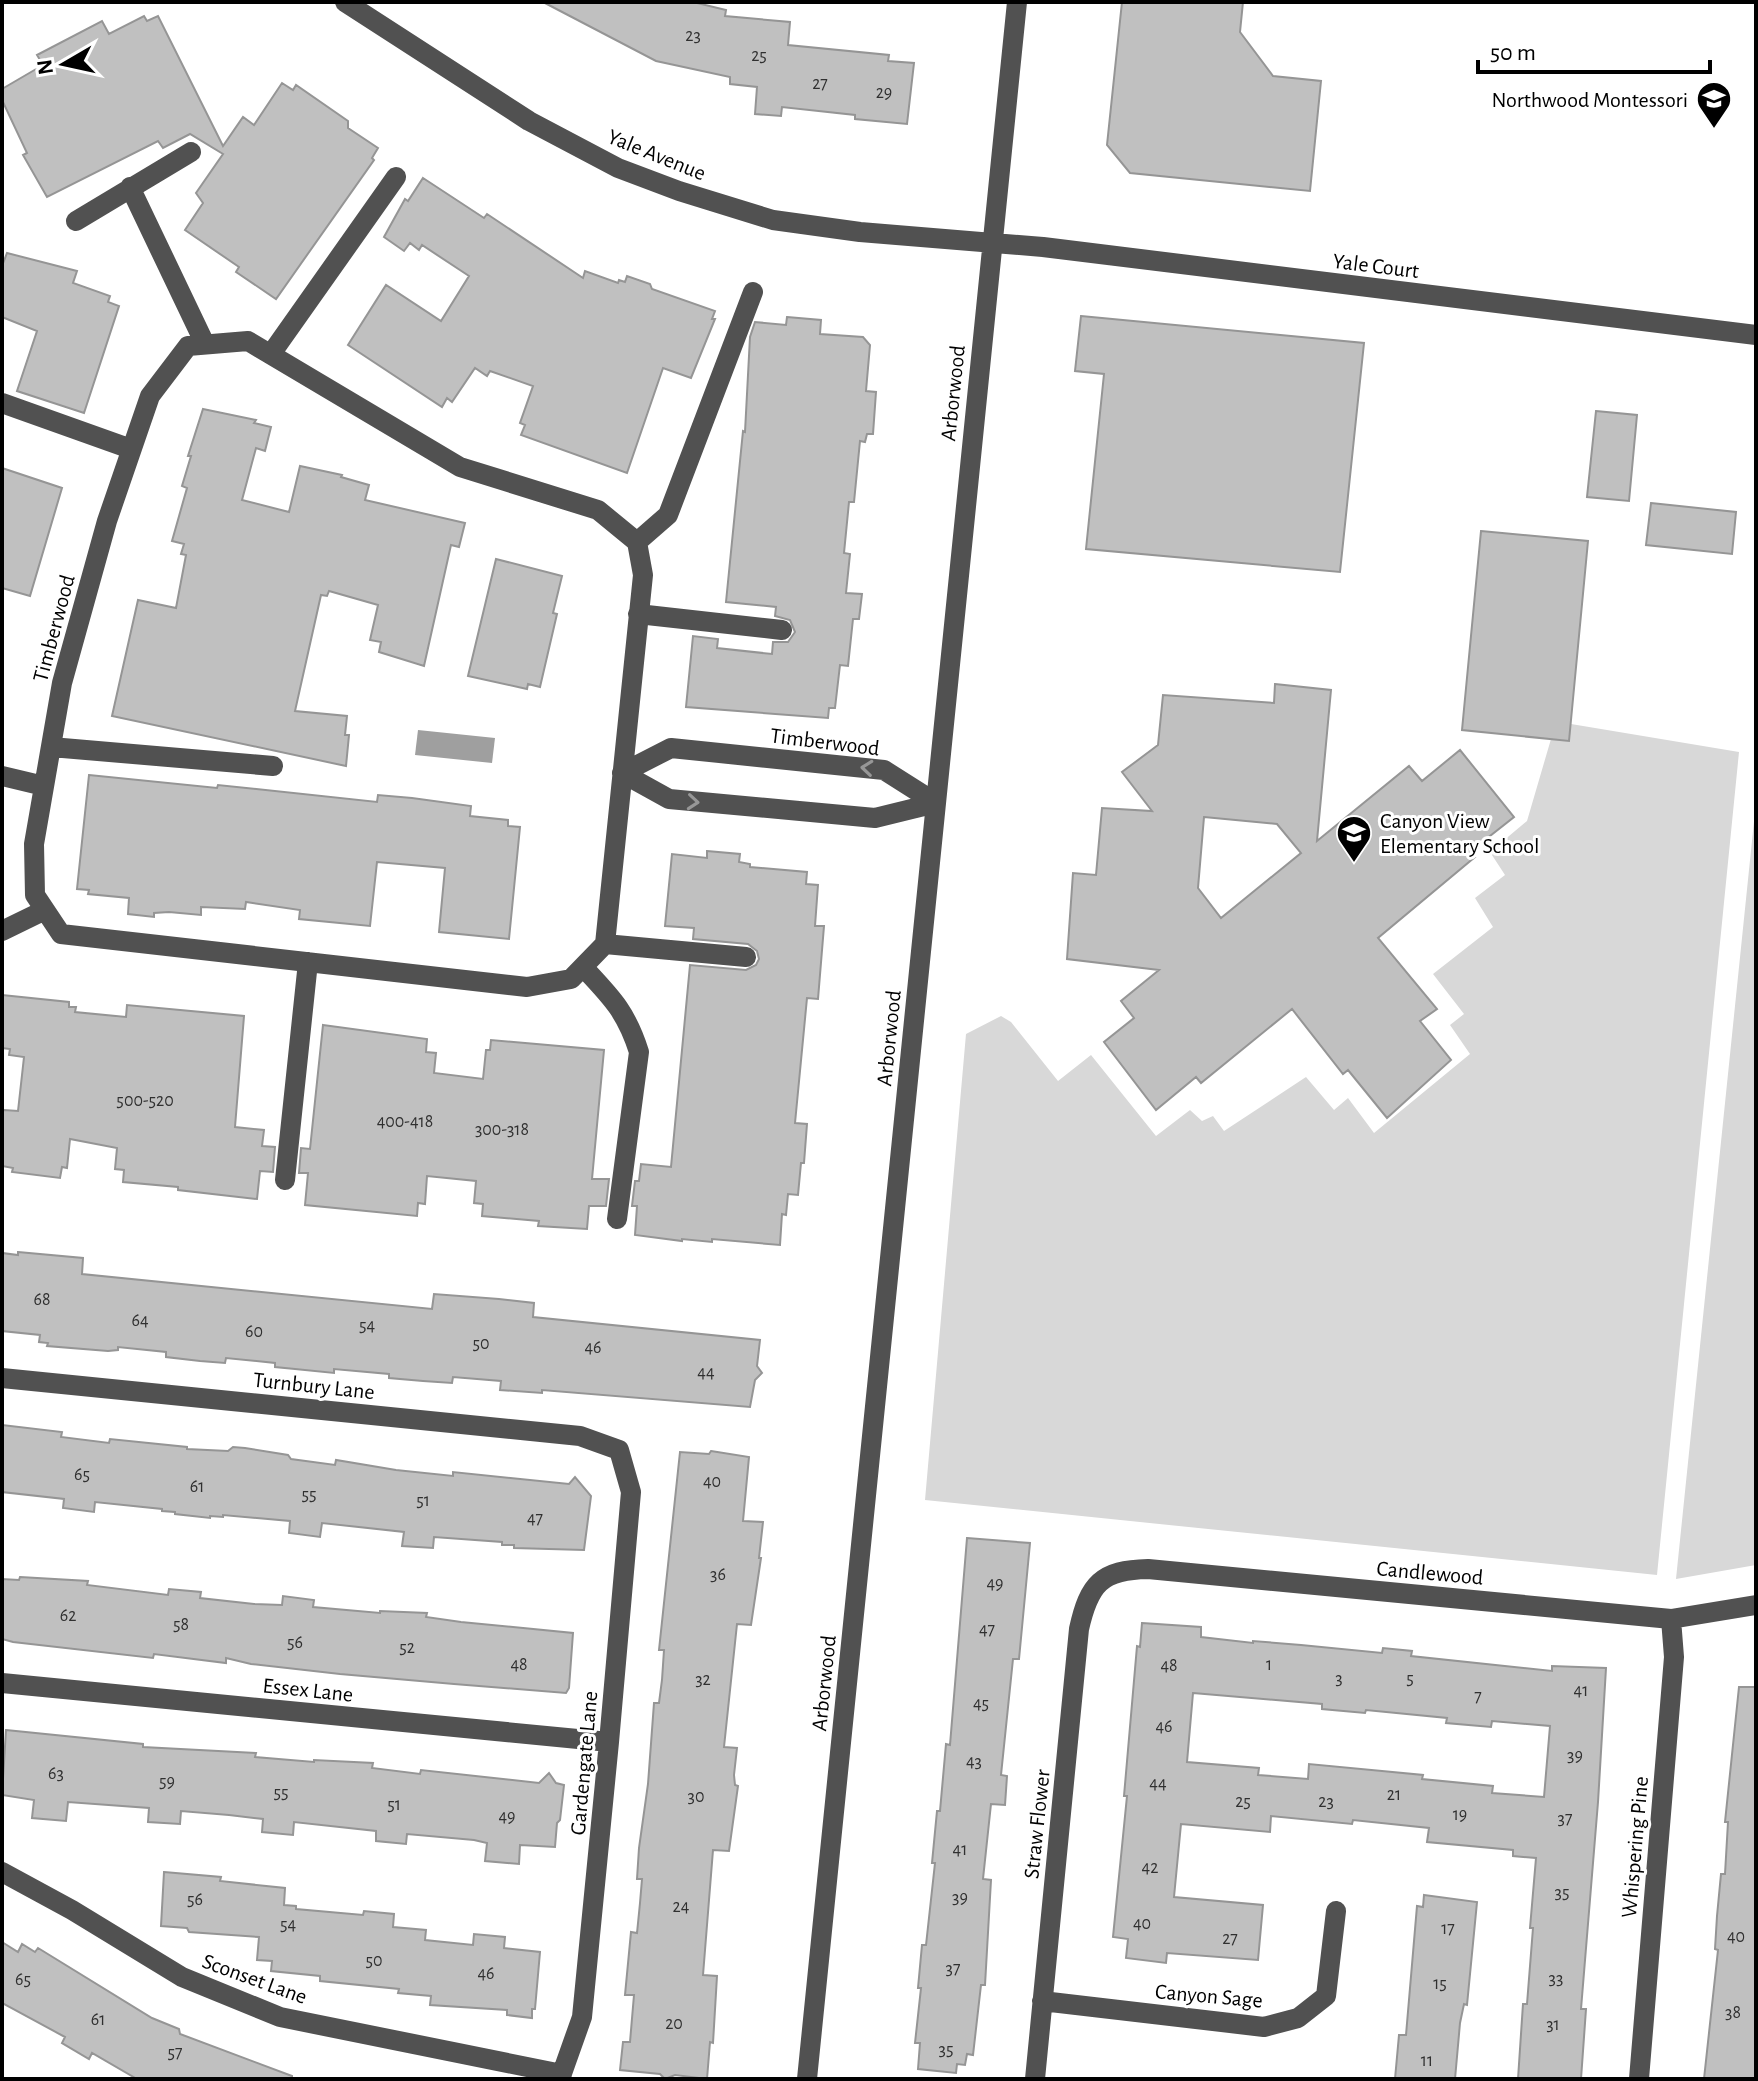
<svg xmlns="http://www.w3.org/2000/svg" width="1758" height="2081" font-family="'Alegreya Sans',sans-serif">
  <rect width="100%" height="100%" fill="#fff"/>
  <path fill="#d8d8d8" d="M 1571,724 L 1739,752 L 1657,1575 L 925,1500 L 966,1034 L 1001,1016 L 1011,1022 L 1058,1081 L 1091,1055 L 1156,1136 L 1190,1110 L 1202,1121 L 1213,1116 L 1224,1131 L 1306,1077 L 1334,1110 L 1348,1098 L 1374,1133 L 1470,1054 L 1450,1025 L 1464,1014 L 1433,974 L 1493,927 L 1475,898 L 1505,875 L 1490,852 L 1527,821 L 1551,739 Z
    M 1756,802 L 1756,1565 L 1676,1579 Z"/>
  <path fill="#9f9f9f" d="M 418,730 L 495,738 L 492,763 L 415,755 Z"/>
  <path fill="#c0c0c0" stroke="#959595" stroke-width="2" fill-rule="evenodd" d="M 543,2 L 693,2 L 726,10 L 725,16 L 790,22 L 788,45 L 889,55 L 888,61 L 914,63 L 907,124 L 855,119 L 855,115 L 782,107 L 781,116 L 755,114 L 757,87 L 730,84 L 730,77 L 656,61 Z
    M 1122,2 L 1243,2 L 1240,32 L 1273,76 L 1321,81 L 1310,191 L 1130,173 L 1107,145 Z
    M 144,16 L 147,21 L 158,16 L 223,146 L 243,117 L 254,125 L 282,83 L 293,90 L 296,85 L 348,121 L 348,128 L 378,148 L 372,158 L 374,160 L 276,299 L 236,272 L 239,267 L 185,230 L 203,203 L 196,193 L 223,154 L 190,134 L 163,148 L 158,141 L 47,197 L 23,155 L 27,153 L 2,100 L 2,89 L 43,65 L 37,55 L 102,21 L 109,34 Z
    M 423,178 L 484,218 L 487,214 L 583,278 L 585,271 L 618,283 L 619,280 L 625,282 L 627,276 L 650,284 L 652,289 L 715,311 L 712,319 L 715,319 L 691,378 L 663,368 L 627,473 L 521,435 L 525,425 L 520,423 L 533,386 L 490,371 L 487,376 L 475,368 L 452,402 L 447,398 L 442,407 L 348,345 L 386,285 L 441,321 L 469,276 L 422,245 L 419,250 L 410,243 L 404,251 L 384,237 L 405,199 L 408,201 Z
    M 7,253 L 77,271 L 73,283 L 110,296 L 108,302 L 119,306 L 84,413 L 17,391 L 37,331 L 2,317 L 2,266 Z
    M 1081,316 L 1364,343 L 1340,572 L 1086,549 L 1104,374 L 1075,371 Z
    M 787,317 L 821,320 L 820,334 L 863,337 L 870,345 L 866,391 L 876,392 L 873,434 L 867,434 L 865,442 L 860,441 L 854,502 L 849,502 L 844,553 L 850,554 L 846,593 L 862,594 L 859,619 L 853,619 L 848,666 L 840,665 L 835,708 L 829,708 L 828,718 L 686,707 L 693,636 L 718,639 L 717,648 L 772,654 L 773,642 L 788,642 L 795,632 L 790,620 L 775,616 L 776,607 L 726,602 L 743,431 L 745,432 L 750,337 L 755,322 L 786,325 Z
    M 203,409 L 256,420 L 254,423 L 271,427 L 265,451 L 256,448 L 242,500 L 289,512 L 300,466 L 342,475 L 341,477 L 369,485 L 365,500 L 465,523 L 459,547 L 451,545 L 424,666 L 379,652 L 381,642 L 370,640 L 378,605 L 329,591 L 327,596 L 321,595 L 295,711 L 347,716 L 345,735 L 349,735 L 346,766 L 112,716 L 138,600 L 176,608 L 186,555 L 181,554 L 184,544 L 172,541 L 187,488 L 182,486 L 191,456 L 188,456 Z
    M 1596,411 L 1637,415 L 1629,501 L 1587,497 Z
    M 2,468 L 62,488 L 30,596 L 2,588 Z
    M 1651,503 L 1736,512 L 1732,554 L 1646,545 Z
    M 1481,531 L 1588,541 L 1569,741 L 1462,730 Z
    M 496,559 L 562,576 L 553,613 L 557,614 L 540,687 L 528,684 L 527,689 L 468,676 Z
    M 1275,684 L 1331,690 L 1317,841 L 1409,766 L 1422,781 L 1460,750 L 1514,817 L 1471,851 L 1475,857 L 1378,938 L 1437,1009 L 1420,1021 L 1451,1060 L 1387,1118 L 1348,1070 L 1343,1074 L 1292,1009 L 1201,1083 L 1196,1077 L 1156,1110 L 1104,1042 L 1134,1018 L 1121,1001 L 1159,970 L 1067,959 L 1073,873 L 1096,875 L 1102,808 L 1152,811 L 1122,772 L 1158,745 L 1163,695 L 1274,703 ZM 1204,817 L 1277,824 L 1301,853 L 1221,918 L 1198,888 Z
    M 89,775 L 217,788 L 218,785 L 377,802 L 378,795 L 412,798 L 471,806 L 470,816 L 508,820 L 508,826 L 520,827 L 509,939 L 439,932 L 445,868 L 377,862 L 370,926 L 299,919 L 300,910 L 246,902 L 245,909 L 201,907 L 201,915 L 169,912 L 154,913 L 154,917 L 128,914 L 129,898 L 88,894 L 89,890 L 77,889 Z
    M 707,851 L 740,854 L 739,862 L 750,864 L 750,867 L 807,872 L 806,884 L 818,885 L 815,926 L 824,926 L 818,999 L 807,998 L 795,1123 L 807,1124 L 804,1163 L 801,1163 L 798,1195 L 788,1194 L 786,1215 L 782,1214 L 780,1245 L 712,1239 L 712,1242 L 682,1239 L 682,1241 L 635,1235 L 637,1206 L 632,1206 L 635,1181 L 639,1181 L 641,1164 L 671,1167 L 690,965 L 746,970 L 756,965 L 759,959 L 757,951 L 748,944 L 693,939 L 694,928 L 665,926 L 672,854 L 707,858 Z
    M 2,995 L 69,1002 L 69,1007 L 76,1007 L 75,1012 L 126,1017 L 127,1005 L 244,1016 L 235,1127 L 264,1130 L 262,1146 L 275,1147 L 273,1172 L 260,1171 L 257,1199 L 178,1190 L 178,1187 L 123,1182 L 124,1170 L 115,1169 L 117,1148 L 70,1139 L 67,1168 L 62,1167 L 60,1178 L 12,1172 L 13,1168 L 2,1166 L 2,1112 L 4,1110 L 18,1111 L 24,1057 L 9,1055 L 10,1049 L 2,1048 Z
    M 323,1025 L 427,1039 L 426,1052 L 436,1053 L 434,1073 L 483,1079 L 486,1050 L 490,1050 L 491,1040 L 604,1050 L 592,1179 L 609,1179 L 606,1206 L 589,1206 L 587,1229 L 538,1226 L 539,1221 L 482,1216 L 483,1204 L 474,1203 L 476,1181 L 427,1176 L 425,1204 L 418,1203 L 417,1216 L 305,1205 L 308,1173 L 299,1173 L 301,1148 L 310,1149 Z
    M 18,1252 L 83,1258 L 82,1274 L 432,1309 L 434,1294 L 499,1299 L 534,1303 L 533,1317 L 760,1340 L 757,1366 L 762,1373 L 755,1380 L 750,1407 L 542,1390 L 542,1393 L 500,1390 L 501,1381 L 453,1377 L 452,1383 L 423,1381 L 389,1378 L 389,1374 L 334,1369 L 334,1373 L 295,1369 L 275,1367 L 275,1363 L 226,1358 L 225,1363 L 200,1361 L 166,1357 L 166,1352 L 118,1347 L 118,1350 L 108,1351 L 47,1346 L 48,1343 L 39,1342 L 40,1335 L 2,1331 L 2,1253 L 18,1255 Z
    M 2,1425 L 62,1432 L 61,1437 L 109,1443 L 110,1439 L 187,1447 L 187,1449 L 228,1451 L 233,1447 L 245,1448 L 288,1455 L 291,1459 L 335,1465 L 336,1460 L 396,1470 L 453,1476 L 453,1472 L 569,1484 L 575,1477 L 591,1496 L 584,1550 L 514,1548 L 514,1545 L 502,1545 L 502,1542 L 434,1537 L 433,1548 L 402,1546 L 404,1532 L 322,1523 L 320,1537 L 289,1533 L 290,1521 L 223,1515 L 223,1517 L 210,1516 L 210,1518 L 175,1514 L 175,1512 L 162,1511 L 162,1509 L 95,1502 L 94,1512 L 63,1508 L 64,1499 L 2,1492 Z
    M 711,1451 L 749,1457 L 743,1521 L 763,1522 L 759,1558 L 761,1558 L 751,1625 L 737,1624 L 724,1747 L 737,1748 L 734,1775 L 735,1785 L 738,1786 L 729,1851 L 713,1850 L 703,1975 L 717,1976 L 713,2043 L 710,2042 L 707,2079 L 675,2075 L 665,2079 L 660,2074 L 620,2070 L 623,2042 L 630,2042 L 634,1995 L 625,1995 L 631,1932 L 637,1933 L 640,1903 L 642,1879 L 637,1879 L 639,1848 L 648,1784 L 654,1703 L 659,1703 L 662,1680 L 664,1650 L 659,1650 L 680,1452 L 709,1454 Z
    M 967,1538 L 1030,1543 L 1019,1659 L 1013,1659 L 1001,1775 L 1007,1776 L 1005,1805 L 991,1804 L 983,1879 L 991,1880 L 985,1985 L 981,1985 L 973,2055 L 967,2054 L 965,2065 L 957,2064 L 956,2073 L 918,2069 L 920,2043 L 915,2043 L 921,1988 L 918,1988 L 922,1945 L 926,1945 L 935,1863 L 932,1863 L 937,1811 L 940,1811 L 946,1744 L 950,1745 Z
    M 20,1577 L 88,1581 L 87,1585 L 168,1595 L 169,1589 L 201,1592 L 200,1598 L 254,1604 L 282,1605 L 283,1596 L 314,1600 L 313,1607 L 380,1613 L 380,1611 L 427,1613 L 426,1617 L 461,1622 L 573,1633 L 569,1688 L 566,1693 L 454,1684 L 340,1674 L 251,1664 L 226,1658 L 226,1663 L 154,1654 L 153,1658 L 13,1642 L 2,1639 L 2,1579 L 19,1580 Z
    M 1142,1623 L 1201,1627 L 1201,1637 L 1253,1643 L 1253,1641 L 1301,1645 L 1382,1653 L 1383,1648 L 1412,1651 L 1411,1656 L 1552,1671 L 1552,1666 L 1606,1668 L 1598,1802 L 1581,2009 L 1586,2009 L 1581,2079 L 1518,2079 L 1523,2004 L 1527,2004 L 1533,1928 L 1530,1928 L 1536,1858 L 1513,1856 L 1513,1850 L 1427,1842 L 1429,1828 L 1353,1820 L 1352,1824 L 1271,1816 L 1270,1832 L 1181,1824 L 1174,1897 L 1263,1905 L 1258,1960 L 1167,1953 L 1166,1963 L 1126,1958 L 1128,1939 L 1113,1937 L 1127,1796 L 1124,1796 L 1137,1646 L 1140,1647 ZM 1193,1693 L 1322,1704 L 1322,1709 L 1365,1713 L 1366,1710 L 1447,1718 L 1446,1723 L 1491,1727 L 1492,1721 L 1550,1726 L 1544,1797 L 1492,1793 L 1493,1786 L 1422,1779 L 1423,1775 L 1382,1771 L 1309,1764 L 1308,1779 L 1258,1775 L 1259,1768 L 1187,1762 Z
    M 1739,1687 L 1756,1687 L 1756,2079 L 1704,2079 L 1718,1950 L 1715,1949 L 1717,1916 L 1721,1874 L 1725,1874 L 1728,1822 L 1725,1822 Z
    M 6,1730 L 143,1744 L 143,1747 L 256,1753 L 255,1757 L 314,1762 L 314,1760 L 373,1763 L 372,1768 L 420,1774 L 421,1770 L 539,1783 L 549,1773 L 556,1783 L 564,1785 L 560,1820 L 557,1823 L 555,1847 L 520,1845 L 519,1864 L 485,1861 L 487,1843 L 474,1840 L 407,1834 L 406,1844 L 376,1841 L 376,1831 L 294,1822 L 293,1835 L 262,1832 L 263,1819 L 229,1815 L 181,1811 L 180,1824 L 148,1822 L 149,1808 L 68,1802 L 66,1821 L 32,1818 L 34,1800 L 2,1795 Z
    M 164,1872 L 221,1877 L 220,1881 L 285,1888 L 284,1905 L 296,1906 L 296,1909 L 363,1915 L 364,1911 L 394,1914 L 393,1927 L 426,1930 L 425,1940 L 473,1945 L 474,1934 L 505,1937 L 504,1948 L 540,1952 L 535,2009 L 532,2009 L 532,2018 L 507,2015 L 507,2010 L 430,2005 L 431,1996 L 398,1993 L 399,1989 L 320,1981 L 320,1976 L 271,1971 L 272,1961 L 257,1960 L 259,1937 L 189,1932 L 187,1928 L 161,1926 Z
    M 1424,1895 L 1477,1902 L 1467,2005 L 1464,2004 L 1460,2023 L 1455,2079 L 1395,2079 L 1399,2035 L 1406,2035 L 1417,1906 L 1423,1907 Z
    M 2,1942 L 18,1952 L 22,1944 L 35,1952 L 38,1948 L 152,2018 L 179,2029 L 180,2034 L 292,2076 L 292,2079 L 137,2079 L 92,2053 L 89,2059 L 62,2043 L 65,2037 L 2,2003 Z"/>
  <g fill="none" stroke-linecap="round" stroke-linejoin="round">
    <path stroke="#515151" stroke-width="20" d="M 345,2 L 529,121 L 618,168 L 679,191 L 773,220 L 860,232 L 1043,247 L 1756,335
      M 130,187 L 205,344
      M 76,221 L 191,152
      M 248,341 L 460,467 L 598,510 L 637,542 L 643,575 L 605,944 L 571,979 L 527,987 L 61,934 L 35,895 L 34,844 L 62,683 L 107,521 L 150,396 L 188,346 Z
      M 271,354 L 396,177
      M 2,403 L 131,449
      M 637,542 L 668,515 L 753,292
      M 638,614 L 782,630
      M 51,747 L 273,766
      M 622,773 L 671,748 L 884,770 L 936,803
      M 622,773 L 669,799 L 875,818 L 936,803
      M 2,776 L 44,786
      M 2,931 L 45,910
      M 605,944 L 746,957
      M 583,967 C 611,997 626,1011 639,1052 L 617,1219
      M 285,1180 L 308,962
      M 2,1378 L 580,1436 L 619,1450 L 631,1492 L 609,1742 L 582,2017 L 560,2079
      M 2,1683 L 609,1742
      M 2,1872 L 72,1910 L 182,1977 L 280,2017 L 562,2074
      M 1042,2001 L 1264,2027 L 1298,2018 L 1326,1996 L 1336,1911
      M 807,2079 L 1017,2
      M 1035,2079 L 1079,1629 C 1089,1584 1101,1570 1148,1569 L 1671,1619 L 1756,1605
      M 1639,2079 L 1674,1657 L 1671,1619"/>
  </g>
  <defs><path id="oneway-chevron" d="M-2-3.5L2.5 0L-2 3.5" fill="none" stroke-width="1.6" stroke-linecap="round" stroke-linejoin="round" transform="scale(2)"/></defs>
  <g stroke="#979797">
    <use href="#oneway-chevron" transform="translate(867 768) rotate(-174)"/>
    <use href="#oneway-chevron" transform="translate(693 802) rotate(5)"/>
  </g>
  <defs>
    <symbol id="school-pin" viewBox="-11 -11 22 30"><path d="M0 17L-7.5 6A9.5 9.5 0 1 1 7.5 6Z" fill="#000" stroke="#fff"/><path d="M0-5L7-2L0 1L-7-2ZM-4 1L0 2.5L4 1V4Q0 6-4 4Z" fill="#fff"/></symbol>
  </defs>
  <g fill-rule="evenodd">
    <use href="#school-pin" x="1694" y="79" width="40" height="54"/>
    <use href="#school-pin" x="1334" y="813" width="40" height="54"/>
  </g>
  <g text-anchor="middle" stroke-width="6" stroke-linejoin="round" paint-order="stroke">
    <g font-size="18" fill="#303030">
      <text x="693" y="41">23</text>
      <text x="759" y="61">25</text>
      <text x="820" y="89">27</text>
      <text x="884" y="98">29</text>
      <text x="145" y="1106">500-520</text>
      <text x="405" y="1127">400-418</text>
      <text x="502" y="1135">300-318</text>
      <text x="42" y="1305">68</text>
      <text x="140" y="1326">64</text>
      <text x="367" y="1331">54</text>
      <text x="254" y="1337">60</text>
      <text x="481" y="1349">50</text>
      <text x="593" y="1353">46</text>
      <text x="706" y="1378">44</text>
      <text x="82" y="1480">65</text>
      <text x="712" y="1487">40</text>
      <text x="197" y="1492">61</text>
      <text x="309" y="1500">55</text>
      <text x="423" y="1506">51</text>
      <text x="535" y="1524">47</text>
      <text x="718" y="1580">36</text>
      <text x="995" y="1589">49</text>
      <text x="68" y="1621">62</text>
      <text x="181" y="1630">58</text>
      <text x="987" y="1635">47</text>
      <text x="295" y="1648">56</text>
      <text x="407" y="1653">52</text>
      <text x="519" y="1670">48</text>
      <text x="1269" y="1670">1</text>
      <text x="1169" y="1671">48</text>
      <text x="1339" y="1684">3</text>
      <text x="1410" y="1684">5</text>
      <text x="703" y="1685">32</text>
      <text x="1581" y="1696">41</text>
      <text x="1478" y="1702">7</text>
      <text x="981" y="1709">45</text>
      <text x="1164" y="1732">46</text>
      <text x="1575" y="1761">39</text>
      <text x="974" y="1767">43</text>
      <text x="56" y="1779">63</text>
      <text x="167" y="1787">59</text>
      <text x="1158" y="1789">44</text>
      <text x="281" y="1798">55</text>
      <text x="1394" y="1800">21</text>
      <text x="696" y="1802">30</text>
      <text x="1243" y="1807">25</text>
      <text x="1326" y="1807">23</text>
      <text x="394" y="1810">51</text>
      <text x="1460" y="1820">19</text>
      <text x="507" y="1822">49</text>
      <text x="1565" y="1824">37</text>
      <text x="960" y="1855">41</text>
      <text x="1150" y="1873">42</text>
      <text x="1562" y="1898">35</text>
      <text x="960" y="1903">39</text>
      <text x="195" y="1905">56</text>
      <text x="681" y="1912">24</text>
      <text x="1142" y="1929">40</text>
      <text x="288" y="1930">54</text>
      <text x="1448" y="1934">17</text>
      <text x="1736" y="1942">40</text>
      <text x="1230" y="1944">27</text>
      <text x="374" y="1966">50</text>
      <text x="953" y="1974">37</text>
      <text x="486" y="1979">46</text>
      <text x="1556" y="1984">33</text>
      <text x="23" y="1985">65</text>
      <text x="1440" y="1989">15</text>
      <text x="1733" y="2018">38</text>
      <text x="98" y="2025">61</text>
      <text x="674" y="2029">20</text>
      <text x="1553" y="2030">31</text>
      <text x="946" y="2055">35</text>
      <text x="175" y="2058">57</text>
      <text x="1427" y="2066">11</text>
    </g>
    <g font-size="22" fill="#000" stroke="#fff" text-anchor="end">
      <text x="1688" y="107">Northwood Montessori</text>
      <text x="1380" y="828" text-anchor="start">Canyon View<tspan x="1380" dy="25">Elementary School</tspan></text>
    </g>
    <g font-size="22" fill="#000" stroke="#fff">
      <text transform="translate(657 154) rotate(22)" y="8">Yale Avenue</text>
      <text transform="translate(1376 265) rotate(7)" y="8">Yale Court</text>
      <text transform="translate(952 393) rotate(-84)" y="8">Arborwood</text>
      <text transform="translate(53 628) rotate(-75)" y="8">Timberwood</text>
      <text transform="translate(825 741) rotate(7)" y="8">Timberwood</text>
      <text transform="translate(888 1038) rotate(-84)" y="8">Arborwood</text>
      <text transform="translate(314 1385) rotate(6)" y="8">Turnbury Lane</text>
      <text transform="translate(1430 1572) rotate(5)" y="8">Candlewood</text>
      <text transform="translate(823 1683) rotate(-84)" y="8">Arborwood</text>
      <text transform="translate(308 1689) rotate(6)" y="8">Essex Lane</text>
      <text transform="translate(583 1763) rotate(-85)" y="8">Gardengate Lane</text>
      <text transform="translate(1036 1824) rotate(-84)" y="8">Straw Flower</text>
      <text transform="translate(1634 1847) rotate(-85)" y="8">Whispering Pine</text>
      <text transform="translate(255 1978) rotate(20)" y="8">Sconset Lane</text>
      <text transform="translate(1209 1995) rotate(5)" y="8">Canyon Sage</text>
    </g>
  </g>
  <rect width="1758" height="2081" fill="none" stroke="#000000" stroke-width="8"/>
  <g transform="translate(64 64) rotate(261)" stroke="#ffffff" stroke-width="6" paint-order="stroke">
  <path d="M0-6L14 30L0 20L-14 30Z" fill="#000000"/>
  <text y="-12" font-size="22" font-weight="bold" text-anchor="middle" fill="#000000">N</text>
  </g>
  <path d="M1478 60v12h232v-12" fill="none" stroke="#000000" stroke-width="4"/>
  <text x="1490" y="60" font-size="24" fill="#000000" stroke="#ffffff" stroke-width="6" paint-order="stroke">50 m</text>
</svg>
